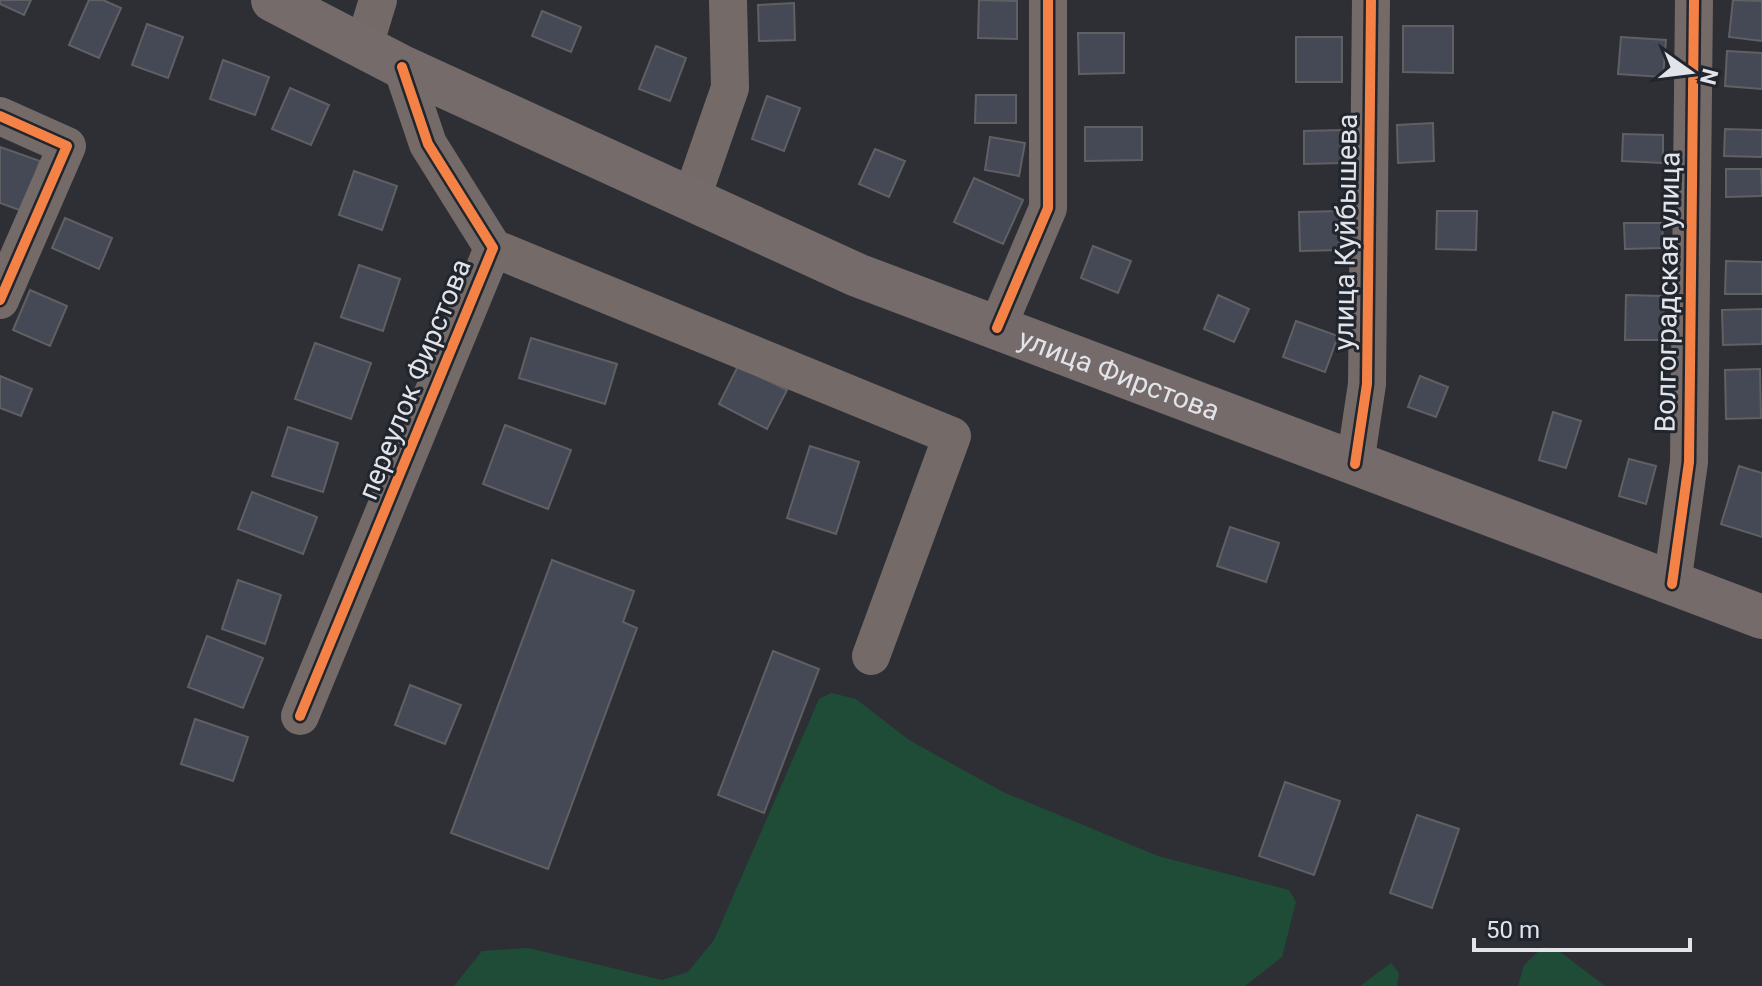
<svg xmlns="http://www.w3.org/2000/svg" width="1762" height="986" font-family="Roboto,sans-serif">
  <rect width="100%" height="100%" fill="#2e2f34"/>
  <path fill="#1f4c36" d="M 831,693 L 856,699 L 909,740 L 1003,792 L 1158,856 L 1289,890 L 1296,902 L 1282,957 L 1245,986 L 454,986 L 482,951 L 528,948 L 662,980 L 688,972 L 714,940 L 819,699 Z
    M 1543,947 L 1555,948 L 1605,986 L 1518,986 L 1524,965 Z
    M 1391,963 L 1399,973 L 1397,986 L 1360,986 Z"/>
  <path fill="#454956" stroke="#606064" stroke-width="2" d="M 0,0 L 31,0 L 24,15 L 0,4 Z
    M 89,0 L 103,0 L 121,8 L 99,58 L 69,45 Z
    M 979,0 L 1017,1 L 1017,39 L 978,38 Z
    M 1733,0 L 1762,1 L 1762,41 L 1729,37 Z
    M 794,3 L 795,40 L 759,41 L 758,5 Z
    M 542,11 L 581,27 L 571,52 L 532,36 Z
    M 147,24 L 183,37 L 168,78 L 132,65 Z
    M 1403,26 L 1453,26 L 1453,73 L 1403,72 Z
    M 1078,33 L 1124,33 L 1124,73 L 1079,74 Z
    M 1296,37 L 1342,37 L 1342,82 L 1296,82 Z
    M 1621,37 L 1666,40 L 1663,77 L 1618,74 Z
    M 656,46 L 686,58 L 670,101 L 639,89 Z
    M 1727,51 L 1762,53 L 1762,89 L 1725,86 Z
    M 223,60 L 269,77 L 255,115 L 210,99 Z
    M 290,88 L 329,105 L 311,145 L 272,129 Z
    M 976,95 L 1016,95 L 1016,123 L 975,123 Z
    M 767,96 L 800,108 L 784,151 L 752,139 Z
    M 1433,123 L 1434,161 L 1398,163 L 1397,125 Z
    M 1085,127 L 1142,127 L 1142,160 L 1085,161 Z
    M 1725,129 L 1762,130 L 1762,157 L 1724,156 Z
    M 1341,130 L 1341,163 L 1304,164 L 1304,131 Z
    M 1623,134 L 1663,135 L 1663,163 L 1622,161 Z
    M 990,137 L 1025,143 L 1019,176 L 985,170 Z
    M 0,147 L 40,161 L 22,211 L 0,203 Z
    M 875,149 L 905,161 L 889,197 L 859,184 Z
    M 1726,169 L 1761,169 L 1762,196 L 1726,197 Z
    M 354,171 L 397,186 L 382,230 L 339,215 Z
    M 974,178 L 1023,200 L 1003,244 L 954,222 Z
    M 1341,211 L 1342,250 L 1300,251 L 1299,212 Z
    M 1437,211 L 1477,211 L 1476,250 L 1436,249 Z
    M 65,218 L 112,238 L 99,269 L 52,248 Z
    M 1624,223 L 1663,223 L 1662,248 L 1625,249 Z
    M 1093,246 L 1131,261 L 1118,293 L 1081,278 Z
    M 1726,261 L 1762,262 L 1762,294 L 1725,294 Z
    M 359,265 L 400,279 L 383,331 L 341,317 Z
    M 30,290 L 67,306 L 50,346 L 13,330 Z
    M 1218,295 L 1249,309 L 1234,342 L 1204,329 Z
    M 1626,295 L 1664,296 L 1663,340 L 1625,340 Z
    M 1762,309 L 1762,344 L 1723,345 L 1722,310 Z
    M 1296,321 L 1338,336 L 1325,372 L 1283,357 Z
    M 531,338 L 617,364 L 605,404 L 519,378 Z
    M 315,343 L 371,363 L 351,419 L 295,399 Z
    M 738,366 L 787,390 L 767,429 L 719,404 Z
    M 1760,369 L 1761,418 L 1726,419 L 1725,370 Z
    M 0,376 L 32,389 L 21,416 L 0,408 Z
    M 1420,376 L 1448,387 L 1436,417 L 1408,407 Z
    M 1553,412 L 1581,421 L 1566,468 L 1539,460 Z
    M 505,425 L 571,450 L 548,509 L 483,484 Z
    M 288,427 L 338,443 L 323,492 L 272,476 Z
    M 810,446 L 859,462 L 836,534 L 787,518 Z
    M 1629,459 L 1656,466 L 1646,504 L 1619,496 Z
    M 1739,466 L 1762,473 L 1762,537 L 1721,524 Z
    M 252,492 L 317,517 L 303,554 L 238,529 Z
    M 1230,527 L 1279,543 L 1266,582 L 1217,566 Z
    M 552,560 L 634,591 L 623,622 L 637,628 L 548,869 L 451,833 Z
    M 238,580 L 281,595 L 265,644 L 222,629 Z
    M 207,636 L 263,658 L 243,708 L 188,687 Z
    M 773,651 L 819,669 L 764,813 L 718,795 Z
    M 410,685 L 461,705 L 445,744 L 395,725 Z
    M 195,719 L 248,737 L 233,781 L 181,764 Z
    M 1285,782 L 1340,801 L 1314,875 L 1259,856 Z
    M 1417,815 L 1459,829 L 1432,908 L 1390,893 Z"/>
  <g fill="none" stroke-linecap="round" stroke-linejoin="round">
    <path stroke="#746b69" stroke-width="38" d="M 364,46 L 378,0
      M 0,116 L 67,146 L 0,300
      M 691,200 L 730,88 L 728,0
      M 493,248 L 952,436 L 871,656
      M 997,328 L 1048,208 L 1048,0
      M 1355,464 L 1367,384 L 1371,0
      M 1672,584 L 1689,462 L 1694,0
      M 300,716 L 493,248 L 428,144 L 402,67"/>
    <path stroke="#746b6a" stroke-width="44" id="s1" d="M 273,0 L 402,67 L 857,275 L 1762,617"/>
    <defs>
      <path id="cycleway" d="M 0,116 L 67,146 L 0,300
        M 997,328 L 1048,208 L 1048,0
        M 1355,464 L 1367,384 L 1371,0
        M 1672,584 L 1689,462 L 1694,0
        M 300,716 L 493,248 L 428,144 L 402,67"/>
    </defs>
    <use href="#cycleway" stroke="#21252d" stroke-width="15"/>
    <use href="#cycleway" stroke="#f48246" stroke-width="10"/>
  </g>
  <g text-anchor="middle" stroke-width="6" stroke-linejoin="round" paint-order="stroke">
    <g font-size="28" fill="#e2e4ea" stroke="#21252d">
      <text transform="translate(1345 232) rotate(-89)" y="10">улица Куйбышева</text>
      <text transform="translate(1667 292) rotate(-89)" y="10">Волгоградская улица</text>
      <text dy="10" stroke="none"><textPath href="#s1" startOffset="926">улица Фирстова</textPath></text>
      <text transform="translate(414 379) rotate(-68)" y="10">переулок Фирстова</text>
    </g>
  </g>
  <g transform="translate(1690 72) rotate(104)" stroke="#21252d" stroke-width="6" paint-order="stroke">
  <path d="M0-6L14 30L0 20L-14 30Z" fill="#e2e4ea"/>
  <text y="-12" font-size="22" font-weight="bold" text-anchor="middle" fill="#e2e4ea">N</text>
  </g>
  <path d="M1474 938v12h216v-12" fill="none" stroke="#e2e4ea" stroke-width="4"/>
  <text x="1486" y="938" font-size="24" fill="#e2e4ea" stroke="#21252d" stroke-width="6" paint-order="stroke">50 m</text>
</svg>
